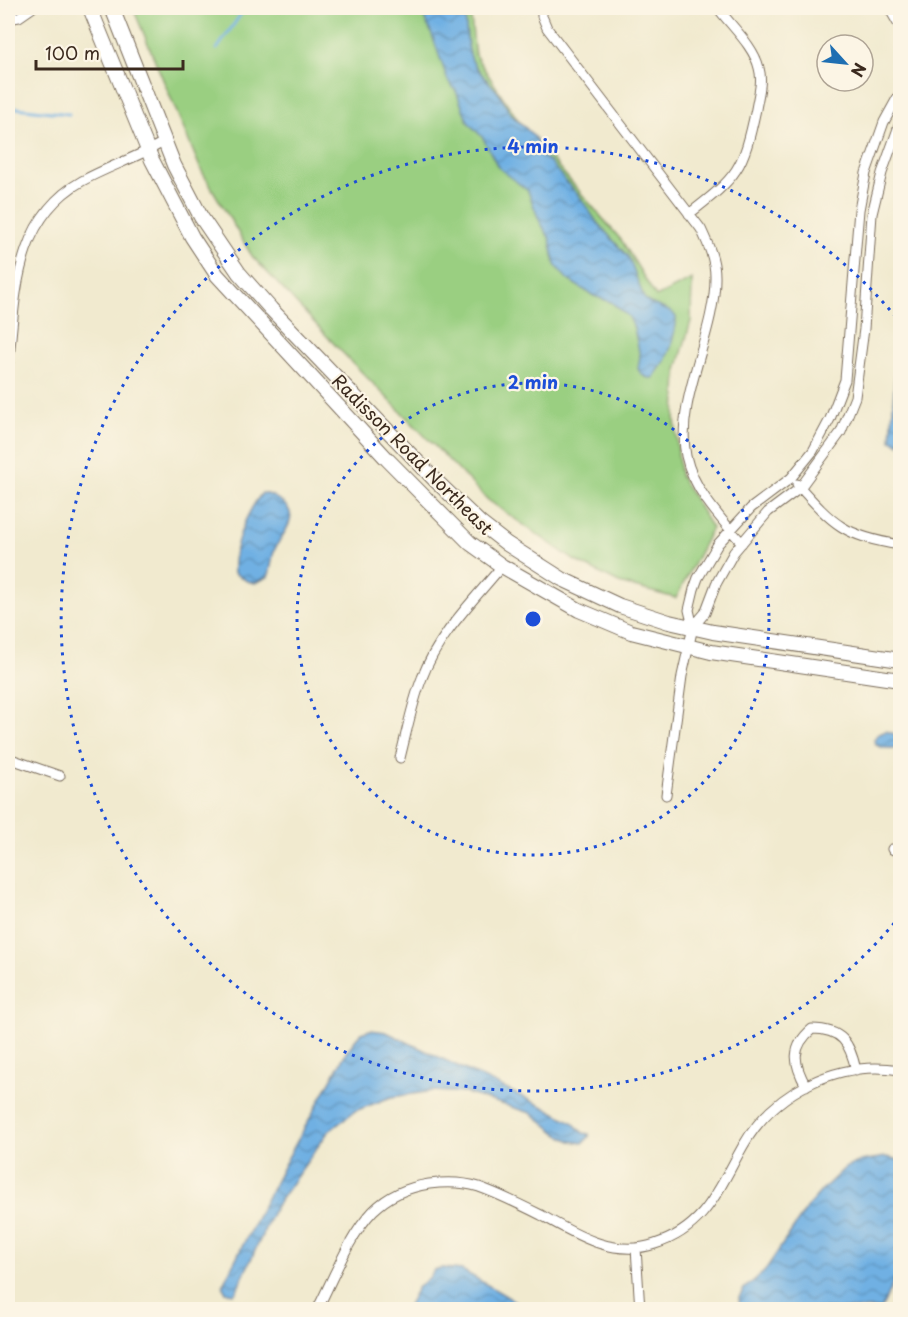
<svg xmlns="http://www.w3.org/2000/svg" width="908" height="1317" font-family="'Playpen Sans',sans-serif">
  <defs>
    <pattern id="water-waves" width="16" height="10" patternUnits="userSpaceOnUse" patternTransform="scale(1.5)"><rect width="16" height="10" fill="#6fb0e3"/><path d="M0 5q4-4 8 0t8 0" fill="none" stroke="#5c8fb7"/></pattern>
  </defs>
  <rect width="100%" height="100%" fill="#fcf5e5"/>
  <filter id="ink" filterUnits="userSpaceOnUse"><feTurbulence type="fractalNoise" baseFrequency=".0167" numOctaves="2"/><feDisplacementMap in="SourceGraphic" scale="12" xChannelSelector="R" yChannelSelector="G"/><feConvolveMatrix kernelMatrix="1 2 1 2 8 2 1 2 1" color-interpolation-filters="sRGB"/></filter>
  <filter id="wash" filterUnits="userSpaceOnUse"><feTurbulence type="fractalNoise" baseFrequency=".008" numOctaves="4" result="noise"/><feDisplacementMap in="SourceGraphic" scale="24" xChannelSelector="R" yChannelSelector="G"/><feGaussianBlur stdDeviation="1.35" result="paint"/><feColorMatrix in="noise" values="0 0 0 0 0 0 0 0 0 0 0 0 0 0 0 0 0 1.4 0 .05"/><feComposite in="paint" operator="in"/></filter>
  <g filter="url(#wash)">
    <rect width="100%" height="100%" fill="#f1eacf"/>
    <path fill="#9acf81" stroke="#6a7c50" stroke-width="1.5" d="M 133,8 L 470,8 L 475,55 L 518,120 L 622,241 L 656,297 L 692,279 L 691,321 L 677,370 L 675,419 L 680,476 L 712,528 L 676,598 L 619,583 L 574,560 L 488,500 L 338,348 L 252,256 L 201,170 Z"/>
    <path fill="url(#water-waves)" stroke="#556d80" stroke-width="1.5" d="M 414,8 L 465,8 C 466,22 466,50 473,62 C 480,74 489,82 497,91 C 502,97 505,104 509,111 C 518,125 542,136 541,155 L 551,163 L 567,183 L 580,197 L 596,221 L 629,258 L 644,298 L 650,303 L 672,312 L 676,317 L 676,325 L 671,347 L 665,361 L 653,378 L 648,378 L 642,375 L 638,369 L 640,356 L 634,328 L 629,317 L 611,302 L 594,296 L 568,280 L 555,265 L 550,239 L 539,220 L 528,191 L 498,167 L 483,138 L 468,122 L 456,91 L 448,81 L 431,32 L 421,12 Z
      M 900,289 L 900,444 L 891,440 Z
      M 262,493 C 268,493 273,496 279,500 C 304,516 282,532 275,549 C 271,558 272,568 268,577 L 255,583 L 247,581 L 234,573 C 232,547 246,513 262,493 Z
      M 886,731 L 900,736 L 900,748 L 883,748 L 876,745 L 874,740 L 877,735 Z
      M 370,1030 L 386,1032 L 548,1109 L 572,1122 L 583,1133 L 589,1134 L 589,1137 L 583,1143 L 571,1141 L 558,1134 L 531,1113 L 466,1093 L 433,1091 L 391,1097 L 355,1111 L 328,1132 L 275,1207 L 236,1292 L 233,1294 L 226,1292 L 223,1286 L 225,1280 L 285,1163 L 347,1051 L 361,1033 Z
      M 886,1157 L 900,1160 L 900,1268 L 881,1309 L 740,1309 L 739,1298 L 744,1289 L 764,1272 L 809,1205 L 823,1189 L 845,1168 L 861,1161 Z
      M 443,1268 L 462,1270 L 528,1309 L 406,1309 L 417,1288 L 430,1277 L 434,1270 Z"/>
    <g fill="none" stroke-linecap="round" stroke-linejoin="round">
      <path stroke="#6fb0e3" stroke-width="3" d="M 217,49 L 245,8
        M 8,107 L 69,114"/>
    </g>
  </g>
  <g filter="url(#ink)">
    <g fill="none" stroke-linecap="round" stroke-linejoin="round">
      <defs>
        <path id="street" d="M 542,8 L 542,16 L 547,28 L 701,229 C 708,244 715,259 715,276 C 716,333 675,399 686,456 C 693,489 720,518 742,543
          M 889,8 L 900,27
          M 8,19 L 19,17 L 32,8
          M 689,214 C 738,176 743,170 756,109 C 758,96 763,82 759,68 C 754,46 731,26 718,8
          M 8,368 C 16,298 13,220 82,181 C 109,166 139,157 165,141
          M 797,484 C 834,525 844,536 900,545
          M 693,627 L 705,613 L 716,584 L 734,552 L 768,512 L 800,488 L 841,432 L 855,397 L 864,329 L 872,214 L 882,173 L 900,123
          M 8,758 L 60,776
          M 400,758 C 407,731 412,703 422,678 C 438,635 473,601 502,566
          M 666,795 L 682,676 L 693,627 L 689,610 L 694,589 L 698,578 L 718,544 L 751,508 L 791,478 L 813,451 L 830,419 L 845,380 L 859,210 L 866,173 L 884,122 L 900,93
          M 892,849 L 900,853
          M 806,1086 C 793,1063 791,1047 812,1029 C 842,1029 850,1043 856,1070
          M 636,1248 L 640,1310
          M 317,1310 C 333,1279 349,1236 373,1211 C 388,1196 409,1187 429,1184 C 445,1182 463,1182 479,1187 C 499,1194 521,1205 541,1215 C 577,1235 613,1258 655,1244 C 706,1228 719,1188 743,1146 C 774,1091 838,1060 900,1070"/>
        <path id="secondary" d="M 90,8 L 152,160 L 192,237 L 217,275 L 387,459 L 470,543 L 502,566 L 579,610 L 631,632 L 711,652 L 900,680
          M 112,8 L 174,165 L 201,217 L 239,273 L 271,309 L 435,480 L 480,523 L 507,544 L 562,579 L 620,606 L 669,622 L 713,632 L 900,660"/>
      </defs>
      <use href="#street" stroke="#7b6d5c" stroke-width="11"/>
      <use href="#secondary" stroke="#7b6d5c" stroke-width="16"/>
      <use href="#street" stroke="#fff" stroke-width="9"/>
      <use href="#secondary" stroke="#fff" stroke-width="14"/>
    </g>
  </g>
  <g fill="none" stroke="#1d4ed8" stroke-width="3" stroke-dasharray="3 6">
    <circle cx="533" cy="619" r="236"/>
    <path d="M900 916A472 472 0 1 1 900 322"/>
  </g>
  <g text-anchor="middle" stroke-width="4.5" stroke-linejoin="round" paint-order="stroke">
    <g font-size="18" fill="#3b2a1e" stroke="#fcf5e5">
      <text transform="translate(412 455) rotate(45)" y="6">Radisson Road Northeast</text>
    </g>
  </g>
  <circle cx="533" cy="619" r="9" fill="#1d4ed8" stroke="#fcf5e5" stroke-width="3"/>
  <g font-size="18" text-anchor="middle" font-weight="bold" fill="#1d4ed8" stroke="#fcf5e5" stroke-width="4.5" stroke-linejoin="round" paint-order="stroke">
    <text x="533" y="153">4 min</text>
    <text x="533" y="389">2 min</text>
  </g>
  <rect width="908" height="1317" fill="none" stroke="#fcf5e5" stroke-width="30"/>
  <g transform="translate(845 63) rotate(117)"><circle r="28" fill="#fcf5e5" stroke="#afa495" stroke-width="1.5"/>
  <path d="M0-4.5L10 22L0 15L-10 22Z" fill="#1f6fb2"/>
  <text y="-9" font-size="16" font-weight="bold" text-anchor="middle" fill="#3b2a1e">N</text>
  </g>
  <path d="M36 60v9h147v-9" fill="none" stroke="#3b2a1e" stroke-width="3"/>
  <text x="45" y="60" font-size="18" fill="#3b2a1e" stroke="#fcf5e5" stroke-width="4.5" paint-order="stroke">100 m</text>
</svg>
